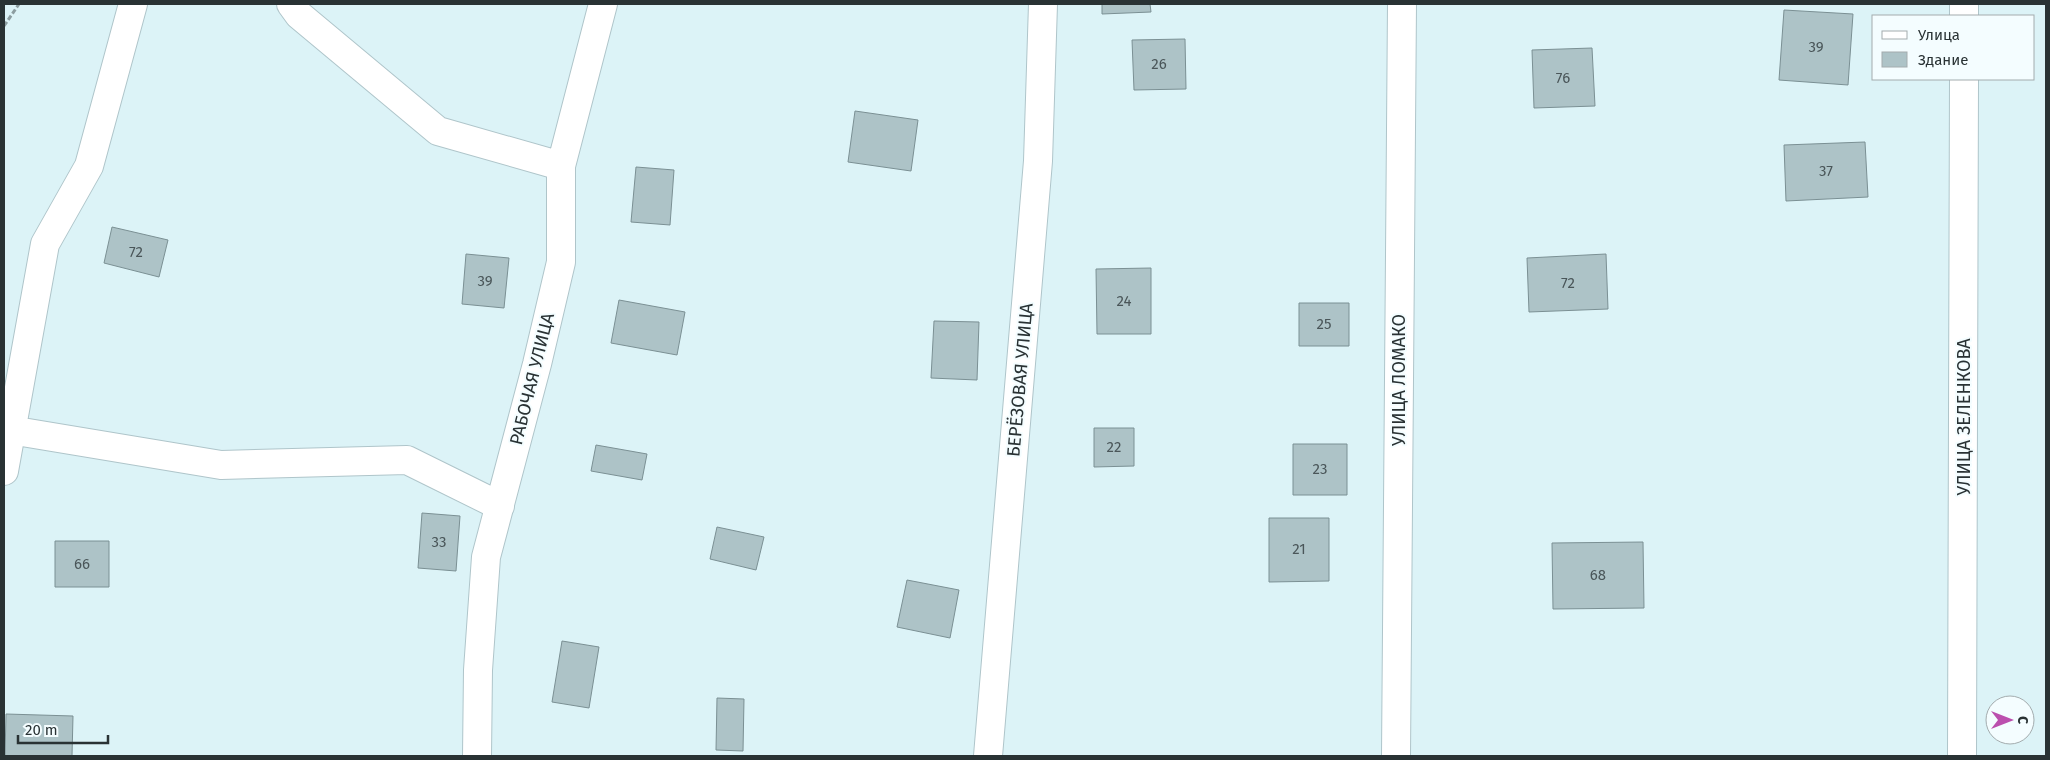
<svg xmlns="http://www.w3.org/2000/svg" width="2050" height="760" font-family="'Fira Sans',sans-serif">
  <rect width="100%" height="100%" fill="#dcf3f7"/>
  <path fill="#adc3c7" stroke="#7b9094" d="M 1102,4 L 1150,4 L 1151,12 L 1102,14 Z
    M 1784,10 L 1853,14 L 1848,85 L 1779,80 Z
    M 1185,39 L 1186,89 L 1134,90 L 1132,40 Z
    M 1592,48 L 1595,106 L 1534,108 L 1532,50 Z
    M 855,111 L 918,120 L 911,171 L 848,162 Z
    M 1865,142 L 1868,197 L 1786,201 L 1784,145 Z
    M 636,167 L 674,170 L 670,225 L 631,222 Z
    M 112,227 L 168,240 L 159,277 L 104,263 Z
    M 466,254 L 509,258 L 504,308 L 462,304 Z
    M 1606,254 L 1608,309 L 1529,312 L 1527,258 Z
    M 1151,268 L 1151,334 L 1097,334 L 1096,269 Z
    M 619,300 L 685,312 L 677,355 L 611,343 Z
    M 1299,303 L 1349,303 L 1349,346 L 1299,346 Z
    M 934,321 L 979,322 L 977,380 L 931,378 Z
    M 1094,428 L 1134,428 L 1134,466 L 1094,467 Z
    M 1293,444 L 1347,444 L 1347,495 L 1293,495 Z
    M 596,445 L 647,454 L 642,480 L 591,471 Z
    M 422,513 L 460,516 L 456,571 L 418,568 Z
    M 1269,518 L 1329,518 L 1329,581 L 1269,582 Z
    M 717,527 L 764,537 L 756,570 L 710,559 Z
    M 55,541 L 109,541 L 109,587 L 55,587 Z
    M 1643,542 L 1644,608 L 1553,609 L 1552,543 Z
    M 907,580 L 959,590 L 950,638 L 897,627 Z
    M 562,641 L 599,647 L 589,708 L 552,702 Z
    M 717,698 L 744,699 L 743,751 L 716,750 Z
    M 6,714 L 73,716 L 72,756 L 5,756 Z"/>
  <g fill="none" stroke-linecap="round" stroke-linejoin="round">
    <defs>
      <path id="minor" d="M 291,4 L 299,15 L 438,131 L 561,166
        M 1964,4 L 1964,16
        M 4,429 L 221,465 L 407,460 L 500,506
        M 4,471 L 45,244 L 89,166 L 133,4
        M 477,756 L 478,670 L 486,557 L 537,364 L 561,262 L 561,166 L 603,4
        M 988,756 L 1038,161 L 1043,4
        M 1396,756 L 1402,4
        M 1962,756 L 1964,79"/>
    </defs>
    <use href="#minor" stroke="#afc5ca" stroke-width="30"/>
    <path stroke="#8c9da0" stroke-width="3" stroke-dasharray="5 2.5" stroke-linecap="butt" d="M 4,26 L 19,4"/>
    <use href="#minor" stroke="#fff" stroke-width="28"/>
  </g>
  <g text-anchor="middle" stroke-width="4" stroke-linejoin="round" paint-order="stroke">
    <g font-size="15" fill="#4a5659">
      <text x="1816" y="52">39</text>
      <text x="1159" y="69">26</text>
      <text x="1563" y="83">76</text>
      <text x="1826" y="176">37</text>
      <text x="136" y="257">72</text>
      <text x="485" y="286">39</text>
      <text x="1568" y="288">72</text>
      <text x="1124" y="306">24</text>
      <text x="1324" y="329">25</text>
      <text x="1114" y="452">22</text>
      <text x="1320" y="474">23</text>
      <text x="439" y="547">33</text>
      <text x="1299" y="554">21</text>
      <text x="82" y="569">66</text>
      <text x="1598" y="580">68</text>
    </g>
    <g font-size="18" fill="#293234" stroke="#f4fdff">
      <text transform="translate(532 379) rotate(-76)" y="6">РАБОЧАЯ УЛИЦА</text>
      <text transform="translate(1020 380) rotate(-85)" y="6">БЕРЁЗОВАЯ УЛИЦА</text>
      <text transform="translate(1399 380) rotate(-90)" y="6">УЛИЦА ЛОМАКО</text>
      <text transform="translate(1964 417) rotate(-90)" y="6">УЛИЦА ЗЕЛЕНКОВА</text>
    </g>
  </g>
  <rect width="2050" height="760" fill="none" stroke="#293234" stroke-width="10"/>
  <rect x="1872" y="15" width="162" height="65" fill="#f4fdff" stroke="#a3acae"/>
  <rect x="1882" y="31" width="25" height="8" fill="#ffffff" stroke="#a3acae"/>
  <text x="1918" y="40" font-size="15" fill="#293234">Улица</text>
  <rect x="1882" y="52" width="25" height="15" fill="#adc3c7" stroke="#a3acae"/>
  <text x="1918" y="65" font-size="15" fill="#293234">Здание</text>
  <g transform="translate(2010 720) rotate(90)"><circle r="24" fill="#f4fdff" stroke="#a3acae"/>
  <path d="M0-4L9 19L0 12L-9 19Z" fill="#bb4fae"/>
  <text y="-8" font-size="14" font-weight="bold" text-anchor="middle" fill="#293234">С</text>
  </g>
  <path d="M18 735v8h90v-8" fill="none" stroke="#293234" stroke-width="2.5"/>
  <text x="25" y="735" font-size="15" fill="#293234" stroke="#f4fdff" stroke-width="4" paint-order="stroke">20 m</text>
</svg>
